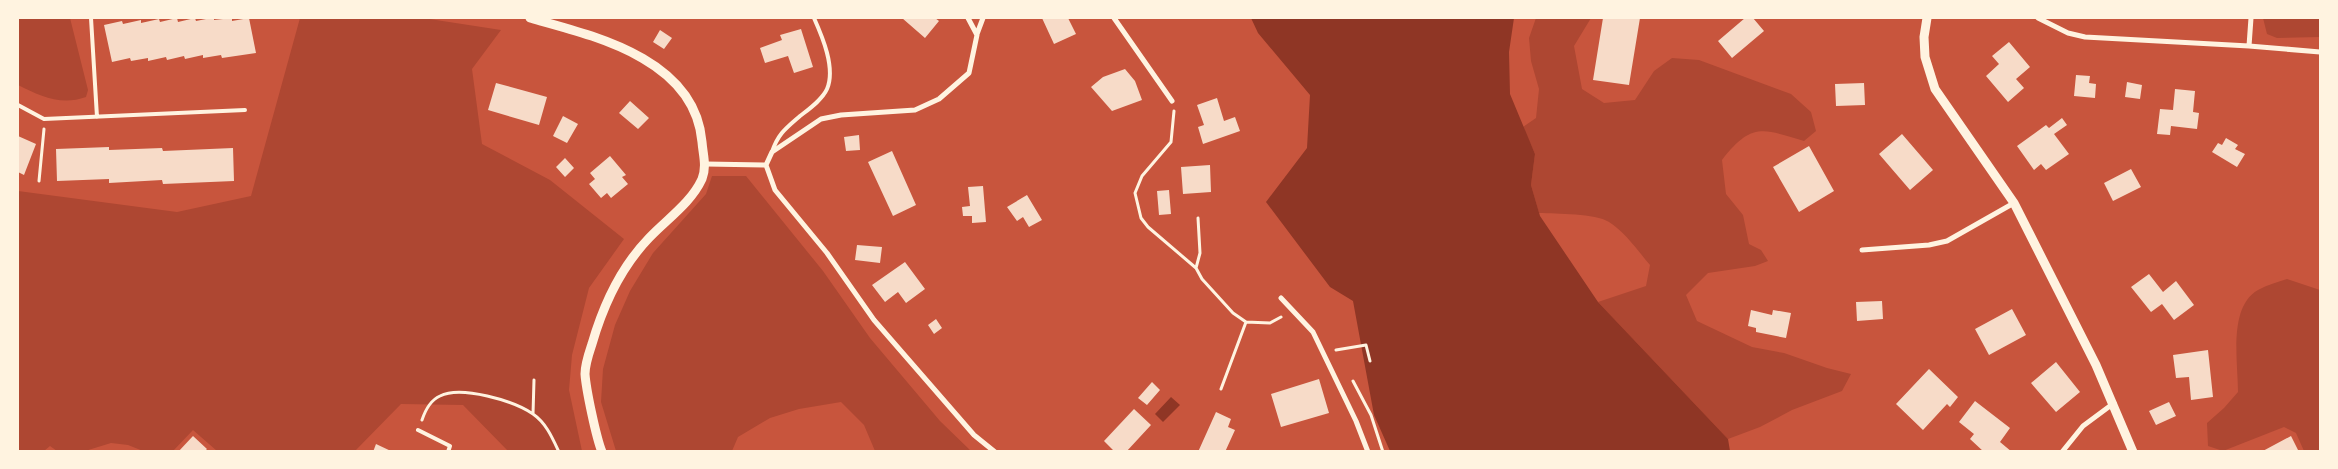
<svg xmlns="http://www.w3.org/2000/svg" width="2338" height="469" font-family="Cabin,sans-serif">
  <rect width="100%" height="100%" fill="#c8553d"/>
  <path fill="#ae4732" d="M 18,18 L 70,18 L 88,90 L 86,97 C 61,106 40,96 18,85 Z
    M 300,18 L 423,18 L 501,30 L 472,69 L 482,144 L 550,180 L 624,239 L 589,288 L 572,355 L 569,390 L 582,451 L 508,451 L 463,405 L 401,404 L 355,451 L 217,451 L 193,430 L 173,451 L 143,451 L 128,445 L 111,443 L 85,451 L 57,451 L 50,446 L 44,451 L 18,451 L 18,191 L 177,212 L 251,196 Z
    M 1536,18 L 1591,18 L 1574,46 L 1582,89 L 1604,103 L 1635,100 L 1654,71 L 1672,58 L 1699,60 L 1791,94 L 1811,112 L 1816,131 L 1804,141 C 1762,128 1751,123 1722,160 L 1726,194 L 1743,215 L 1749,244 L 1761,250 L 1768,261 L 1755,266 L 1708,273 L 1686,295 L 1697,321 L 1752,347 L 1784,353 L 1827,368 L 1851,374 L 1842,391 L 1792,410 L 1760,427 L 1728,439 L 1598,302 L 1646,286 L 1650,265 C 1638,251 1625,232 1609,222 C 1595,213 1557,214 1539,213 L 1531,185 L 1535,154 L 1523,127 L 1536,118 L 1539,89 L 1531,61 L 1529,38 Z
    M 2263,18 L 2320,18 L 2320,37 L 2277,38 L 2267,34 Z
    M 712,176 L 746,176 L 823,271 L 870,338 L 940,421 L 971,451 L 875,451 L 864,425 L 841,402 L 799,409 L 770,418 L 738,437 L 732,451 L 616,451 L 601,402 L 603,369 L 615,325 L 630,291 L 653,253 L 706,194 Z
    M 2287,279 L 2320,290 L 2320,451 L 2304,451 L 2296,433 L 2284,427 L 2223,451 L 2208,446 L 2207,423 L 2224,408 L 2238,392 C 2238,362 2228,307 2258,290 C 2267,285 2278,282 2287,279 Z"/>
  <path fill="#8f3625" d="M 1251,18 L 1514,18 L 1509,52 L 1510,94 L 1535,154 L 1531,185 L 1540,216 L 1598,302 L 1728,439 L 1730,451 L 1390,451 L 1374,415 L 1353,301 L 1330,287 L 1266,202 L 1307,148 L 1310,95 L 1258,33 Z
    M 1171,397 L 1180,405 L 1163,422 L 1155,414 Z"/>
  <path fill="#f7dbc8" d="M 177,18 L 178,22 L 195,18 L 196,21 L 211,18 L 214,18 L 214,20 L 232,18 L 232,21 L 249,18 L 256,53 L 222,58 L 221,55 L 203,58 L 203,55 L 185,59 L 184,56 L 167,60 L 166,57 L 148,61 L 148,58 L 131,61 L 130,58 L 112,62 L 104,25 L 122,21 L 123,24 L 141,20 L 141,23 L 159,19 L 160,22 Z
    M 902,18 L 935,18 L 939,21 L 925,38 Z
    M 1042,18 L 1068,18 L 1076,34 L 1054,44 Z
    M 1603,18 L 1640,18 L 1629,85 L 1593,80 Z
    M 1745,18 L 1753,18 L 1764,31 L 1732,58 L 1718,41 Z
    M 801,29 L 813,67 L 794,73 L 788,56 L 765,63 L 760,48 L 782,40 L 780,35 Z
    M 660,30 L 672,38 L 664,49 L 653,42 Z
    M 2009,42 L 2030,67 L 2016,79 L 2024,88 L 2008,102 L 1986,76 L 1999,64 L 1992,56 Z
    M 1125,69 L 1135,81 L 1142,100 L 1112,111 L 1091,87 L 1103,77 Z
    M 2076,75 L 2090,76 L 2089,83 L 2096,84 L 2095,98 L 2074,96 Z
    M 2127,82 L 2142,85 L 2140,99 L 2125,97 Z
    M 496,83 L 547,97 L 539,125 L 488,110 Z
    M 1864,83 L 1865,105 L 1836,106 L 1835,84 Z
    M 2175,89 L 2195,91 L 2193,112 L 2199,113 L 2197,129 L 2171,126 L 2170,135 L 2157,134 L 2160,109 L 2173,110 Z
    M 1217,98 L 1224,121 L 1235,117 L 1240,131 L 1203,144 L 1198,127 L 1204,125 L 1197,105 Z
    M 630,101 L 649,118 L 638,129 L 619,113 Z
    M 563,116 L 578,124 L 567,143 L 553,136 Z
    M 2062,118 L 2067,125 L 2054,134 L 2069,154 L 2046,170 L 2041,164 L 2034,170 L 2017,146 L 2046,125 L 2049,128 Z
    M 1902,134 L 1933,170 L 1910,190 L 1879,154 Z
    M 859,135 L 860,150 L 846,151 L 844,137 Z
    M 18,136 L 36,144 L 24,175 L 18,172 Z
    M 2226,138 L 2238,145 L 2235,149 L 2245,154 L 2237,167 L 2212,152 L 2218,143 L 2222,145 Z
    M 1809,146 L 1834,191 L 1799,212 L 1773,167 Z
    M 109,147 L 109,150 L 162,148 L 163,151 L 233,148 L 234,181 L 163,184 L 162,180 L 109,183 L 109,179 L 57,181 L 56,149 Z
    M 892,151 L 916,205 L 893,216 L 868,162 Z
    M 610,156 L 626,175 L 622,177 L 628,184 L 611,198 L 607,193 L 601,198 L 589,184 L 595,179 L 590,173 Z
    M 565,158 L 574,168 L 565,177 L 556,167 Z
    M 1210,165 L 1211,192 L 1183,194 L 1181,167 Z
    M 2131,169 L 2141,187 L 2113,201 L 2104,183 Z
    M 983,186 L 986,222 L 972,223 L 972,216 L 963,216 L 962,207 L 970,206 L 968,187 Z
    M 1169,190 L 1171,214 L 1159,215 L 1157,191 Z
    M 1027,195 L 1042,220 L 1029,227 L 1023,217 L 1017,221 L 1007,207 Z
    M 857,245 L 882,247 L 880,263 L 855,260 Z
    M 905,262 L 925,289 L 906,303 L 898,292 L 885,302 L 872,285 Z
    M 2149,274 L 2163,292 L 2176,281 L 2194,305 L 2174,320 L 2162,304 L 2151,312 L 2131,287 Z
    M 1882,301 L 1883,319 L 1857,321 L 1856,302 Z
    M 2012,309 L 2026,335 L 1989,355 L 1975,329 Z
    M 1751,310 L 1772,315 L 1773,310 L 1791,313 L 1786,338 L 1756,332 L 1756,328 L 1748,326 Z
    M 936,319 L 942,328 L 934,334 L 928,325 Z
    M 2208,350 L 2213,397 L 2191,400 L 2189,377 L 2176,378 L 2173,355 Z
    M 2056,362 L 2080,392 L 2056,412 L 2031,383 Z
    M 1929,369 L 1958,397 L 1950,407 L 1947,404 L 1923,430 L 1896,404 Z
    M 1319,379 L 1329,413 L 1281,427 L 1271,394 Z
    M 1152,382 L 1160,390 L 1147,405 L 1138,398 Z
    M 1975,401 L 2010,428 L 2000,442 L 2012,452 L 1984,452 L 1970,439 L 1974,434 L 1959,422 Z
    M 2169,402 L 2176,416 L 2156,425 L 2149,411 Z
    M 1134,409 L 1151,425 L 1126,452 L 1115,452 L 1104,441 Z
    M 1216,412 L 1231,419 L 1228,427 L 1235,430 L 1225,452 L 1198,452 Z
    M 193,436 L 207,449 L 204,452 L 178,452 Z
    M 2291,436 L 2299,452 L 2261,452 Z
    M 376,444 L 393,452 L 373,452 Z"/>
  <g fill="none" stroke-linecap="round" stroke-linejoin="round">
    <path stroke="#fff3e0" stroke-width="3" d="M 1174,111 L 1171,142 L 1142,176 L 1135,193 L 1141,218 L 1148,227 L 1196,268 L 1202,279 L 1233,313 L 1246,322 L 1270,323 L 1281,317
      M 39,181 L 44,129
      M 1196,268 L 1200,253 L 1198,218
      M 1336,350 L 1366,345 L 1370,361
      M 1353,381 L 1371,415 L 1383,452
      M 1221,389 L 1246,322
      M 533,414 L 534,380
      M 422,420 C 425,411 431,400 440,396 C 461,385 514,401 533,414 C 546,423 552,437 559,452"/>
    <path stroke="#fff3e0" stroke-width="4" d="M 91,18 L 97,117
      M 18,105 L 44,119 L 245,110
      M 772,152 C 778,134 785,129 800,116 C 809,109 822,100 827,89 C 836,68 822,36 814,18
      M 418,430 L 450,446 L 448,452"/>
    <path stroke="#fff3e0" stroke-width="5" d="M 1114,18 L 1172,101
      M 2038,18 L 2068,33 L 2085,37 L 2249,46 L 2320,52
      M 977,34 L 983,18
      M 2249,46 L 2251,18
      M 706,164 L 766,165 L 772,152 L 821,119 L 841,115 L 915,110 L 939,99 L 969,73 L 977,35 L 968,18
      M 766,165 L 775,190 L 827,253 L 874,320 L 974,435 L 995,452
      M 1862,250 L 1929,245 L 1947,241 L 2014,203
      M 1281,298 L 1313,332 L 1356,421 L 1368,452
      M 2062,452 L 2083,426 L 2114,403"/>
    <path stroke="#fff3e0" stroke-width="9" d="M 530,18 C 595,36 695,59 702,142 C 703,155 707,166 702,179 C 691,203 667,219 649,238 C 621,267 603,306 592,344 C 589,353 585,364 585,374 C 586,389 596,437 602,452
      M 1927,18 L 1924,37 L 1925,57 L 1935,89 L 2014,203 L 2096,365 L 2133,452"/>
  </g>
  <rect width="2338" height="469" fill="none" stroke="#fff3e0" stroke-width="38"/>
</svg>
